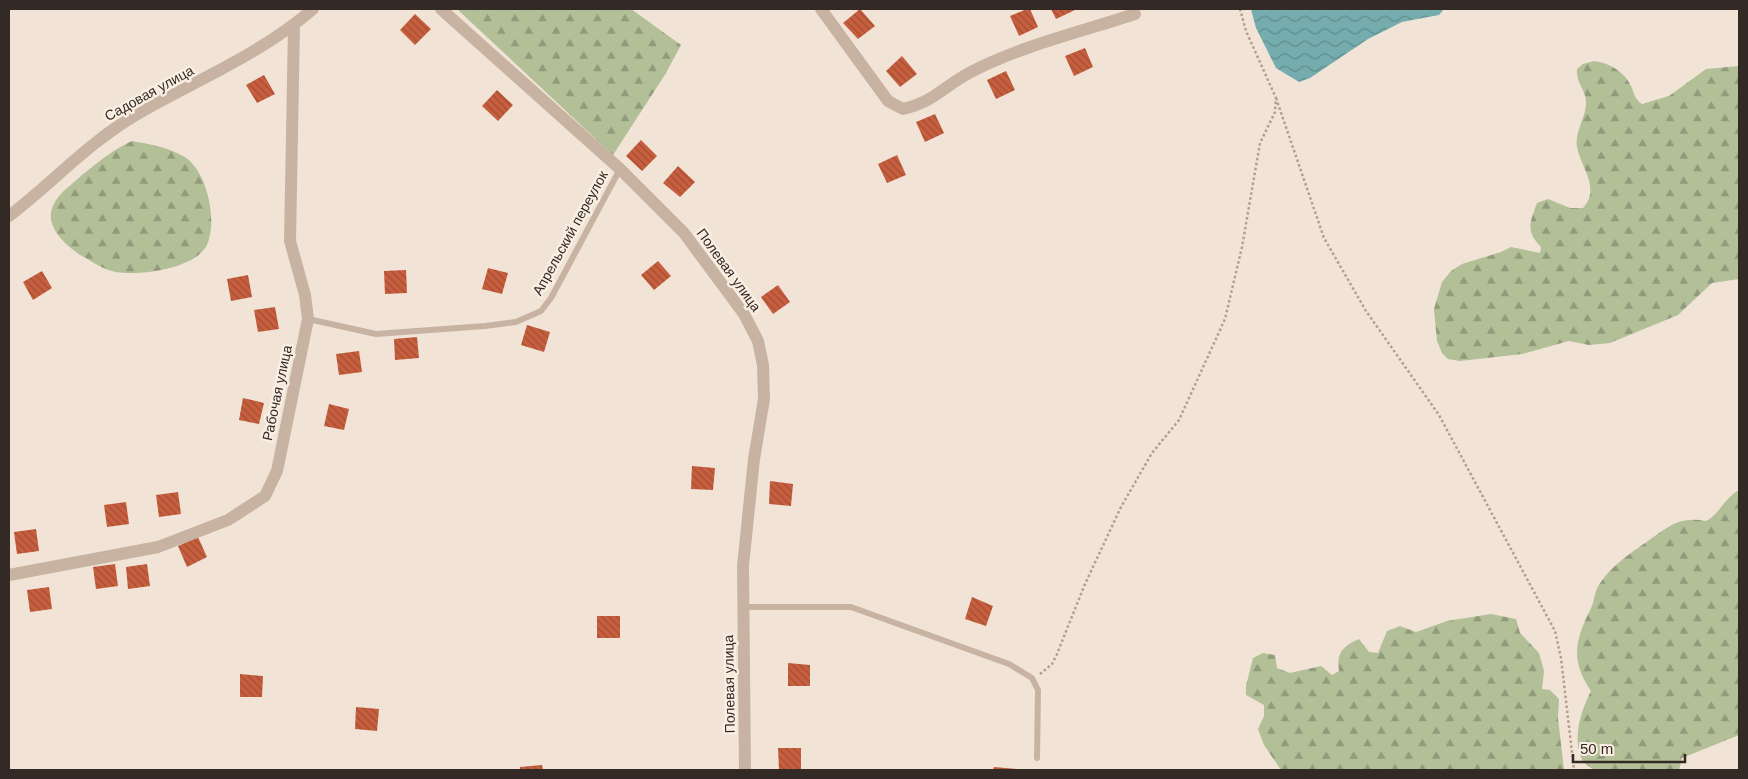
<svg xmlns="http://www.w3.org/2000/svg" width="1748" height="779" font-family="Arial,sans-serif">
  <defs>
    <pattern id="forest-firs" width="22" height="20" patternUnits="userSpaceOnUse" patternTransform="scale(1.25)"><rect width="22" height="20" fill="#b2bf97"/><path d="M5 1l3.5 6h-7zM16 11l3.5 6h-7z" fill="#919b7b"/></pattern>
    <pattern id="water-waves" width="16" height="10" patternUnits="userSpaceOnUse" patternTransform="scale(1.25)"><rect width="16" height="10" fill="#75acae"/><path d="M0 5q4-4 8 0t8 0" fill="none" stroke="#618c8d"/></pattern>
    <pattern id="building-back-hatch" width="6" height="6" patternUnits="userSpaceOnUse" patternTransform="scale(1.25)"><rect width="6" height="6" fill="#c75e3e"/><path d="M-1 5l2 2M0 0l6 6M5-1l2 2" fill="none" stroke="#a24e34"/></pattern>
  </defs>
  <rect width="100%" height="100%" fill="#f1e4d6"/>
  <path fill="url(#forest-firs)" d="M 457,9 L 631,9 L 681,45 L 666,73 L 613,155 Z
    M 1594,61 C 1610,63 1625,72 1632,88 C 1635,96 1635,99 1642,104 L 1669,96 L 1706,69 L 1739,66 L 1739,279 L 1712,283 L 1678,315 L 1610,343 L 1589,345 L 1569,341 L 1522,354 L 1460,361 L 1448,359 L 1442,353 L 1437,341 L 1434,309 L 1442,282 L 1451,271 L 1462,264 L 1501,252 L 1511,247 L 1540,253 L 1541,247 C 1525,231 1530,222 1537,203 L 1548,199 L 1570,208 L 1583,208 C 1601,188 1581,168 1577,147 C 1574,132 1587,116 1586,101 C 1585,88 1576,84 1577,69 L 1583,64 Z
    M 132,141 C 149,144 167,147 183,156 C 207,169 218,221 207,245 C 195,269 140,276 116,272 C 104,270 93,262 82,256 C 65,245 41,224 55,202 C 61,191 74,183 82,175 C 97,163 114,149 132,141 Z
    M 1739,490 L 1739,735 L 1682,758 L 1679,770 L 1594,770 C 1590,767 1584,764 1582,760 C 1572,737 1581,711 1591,691 C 1569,659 1576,638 1592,606 C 1594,601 1594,596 1596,591 C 1605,570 1629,554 1648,541 C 1669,526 1679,516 1706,521 C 1720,514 1724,498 1739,490 Z
    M 1491,614 L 1516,619 L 1520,633 L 1539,653 L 1544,671 L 1542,689 L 1550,690 L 1559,699 L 1558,718 L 1564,770 L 1281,770 L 1264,745 L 1258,729 L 1264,716 L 1264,705 L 1246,695 L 1246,686 L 1253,658 L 1263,653 L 1275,655 L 1277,668 L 1290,673 L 1321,666 L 1332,675 L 1339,671 C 1336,653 1343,646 1359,639 L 1369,652 L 1378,653 L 1387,631 L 1400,626 L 1416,632 L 1447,621 Z"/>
  <path fill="url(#water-waves)" d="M 1251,9 L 1444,9 L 1439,15 L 1402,22 L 1368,39 L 1310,78 L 1299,82 L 1276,68 L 1256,28 Z"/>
  <path fill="url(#building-back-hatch)" d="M 860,9 L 875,26 L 858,39 L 843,23 Z
    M 1027,9 L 1030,9 L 1038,27 L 1019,36 L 1010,16 Z
    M 1051,9 L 1074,9 L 1075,10 L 1056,19 Z
    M 415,14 L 431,29 L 415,45 L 400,30 Z
    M 1085,48 L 1093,67 L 1074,76 L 1065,56 Z
    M 902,56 L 917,74 L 900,87 L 886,71 Z
    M 1006,71 L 1015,90 L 996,99 L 987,80 Z
    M 264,75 L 275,94 L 257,103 L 246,85 Z
    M 497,90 L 513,105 L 498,121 L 482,106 Z
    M 935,114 L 944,133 L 925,142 L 916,122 Z
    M 641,140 L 657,156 L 642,171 L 626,156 Z
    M 897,155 L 906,175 L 887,183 L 878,164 Z
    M 678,166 L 695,182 L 680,197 L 663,183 Z
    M 658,261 L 671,276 L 654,290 L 641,275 Z
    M 488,268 L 508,273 L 502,294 L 482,289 Z
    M 406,270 L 407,293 L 385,294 L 384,271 Z
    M 42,271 L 52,288 L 33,300 L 23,282 Z
    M 248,275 L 252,297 L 231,301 L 227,279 Z
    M 778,285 L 790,302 L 773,314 L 761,297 Z
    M 275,307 L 279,329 L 258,332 L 254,310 Z
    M 527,325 L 550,332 L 544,352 L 521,345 Z
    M 417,337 L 419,358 L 395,360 L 394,339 Z
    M 359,351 L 362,372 L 339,375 L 336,354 Z
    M 243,398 L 264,403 L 259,424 L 239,420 Z
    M 329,404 L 349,409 L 344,430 L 324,426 Z
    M 692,466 L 715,468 L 713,490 L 691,489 Z
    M 770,481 L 793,484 L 791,506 L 769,504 Z
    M 178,492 L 181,514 L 159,517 L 156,495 Z
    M 126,502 L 129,524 L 107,527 L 104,505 Z
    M 36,529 L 39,551 L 17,554 L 14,532 Z
    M 198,537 L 207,557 L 187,567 L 178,546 Z
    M 115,564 L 118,586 L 96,589 L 93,567 Z
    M 147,564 L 150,586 L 128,589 L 126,567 Z
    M 49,587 L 52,609 L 30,612 L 27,590 Z
    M 972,597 L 993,606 L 986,626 L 965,619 Z
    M 597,616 L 620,616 L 620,638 L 597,638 Z
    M 788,663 L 810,665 L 810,686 L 788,686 Z
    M 240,674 L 263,676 L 262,697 L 240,697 Z
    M 356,707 L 379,709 L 377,731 L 355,729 Z
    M 778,748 L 801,748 L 801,770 L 779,770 Z
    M 542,765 L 543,770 L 520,770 L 520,767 Z
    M 994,767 L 1017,769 L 1017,770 L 993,770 Z"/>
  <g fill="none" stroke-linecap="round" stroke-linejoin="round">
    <path stroke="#b49d8d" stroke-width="2.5" stroke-dasharray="2.5 2.5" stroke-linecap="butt" d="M 1276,98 L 1324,238 L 1366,311 L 1439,415 L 1555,631 L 1561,658 L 1574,770
      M 1040,674 L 1052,664 L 1057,654 L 1085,584 L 1121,507 L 1152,453 L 1179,420 L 1225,319 L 1242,247 L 1260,143 L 1275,112 L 1276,98 L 1246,31 L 1240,9"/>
    <path stroke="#c8b3a3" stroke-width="6" d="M 308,319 L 376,334 L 485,326 L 516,322 L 541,311 L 551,298 L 620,169
      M 743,607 L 851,607 L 1009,664 L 1032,678 L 1038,690 L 1037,758"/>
    <path stroke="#c8b3a3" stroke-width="12" d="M 441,9 L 620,169 L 684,233 L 744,314 L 758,341 L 763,365 L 764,399 L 754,459 L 743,566 L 745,770
      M 821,9 L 888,101 L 903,109 C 934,102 943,87 969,73 C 1020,46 1080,32 1135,14
      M 9,216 C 51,184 87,144 134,116 C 194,81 260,55 313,9
      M 9,575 L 158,547 L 228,520 L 265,496 L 277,471 L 308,319 L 305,295 L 290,241 L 294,26"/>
  </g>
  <g text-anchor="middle" stroke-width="5" stroke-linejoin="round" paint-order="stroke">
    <g font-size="14" fill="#332925" stroke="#f9eee2">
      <text transform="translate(149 93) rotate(-29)" y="5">Садовая улица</text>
      <text transform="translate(570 233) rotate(-61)" y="5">Апрельский переулок</text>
      <text transform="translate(729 270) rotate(54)" y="5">Полевая улица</text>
      <text transform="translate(277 393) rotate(-78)" y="5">Рабочая улица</text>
      <text transform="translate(729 684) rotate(-91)" y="5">Полевая улица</text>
    </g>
  </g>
  <rect width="1748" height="779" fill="none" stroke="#332925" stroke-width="20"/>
  <path d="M1573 754v8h112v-8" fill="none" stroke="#332925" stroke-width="2.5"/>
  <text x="1580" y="754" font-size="15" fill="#332925" stroke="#f9eee2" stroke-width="4" paint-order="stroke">50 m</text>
</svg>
